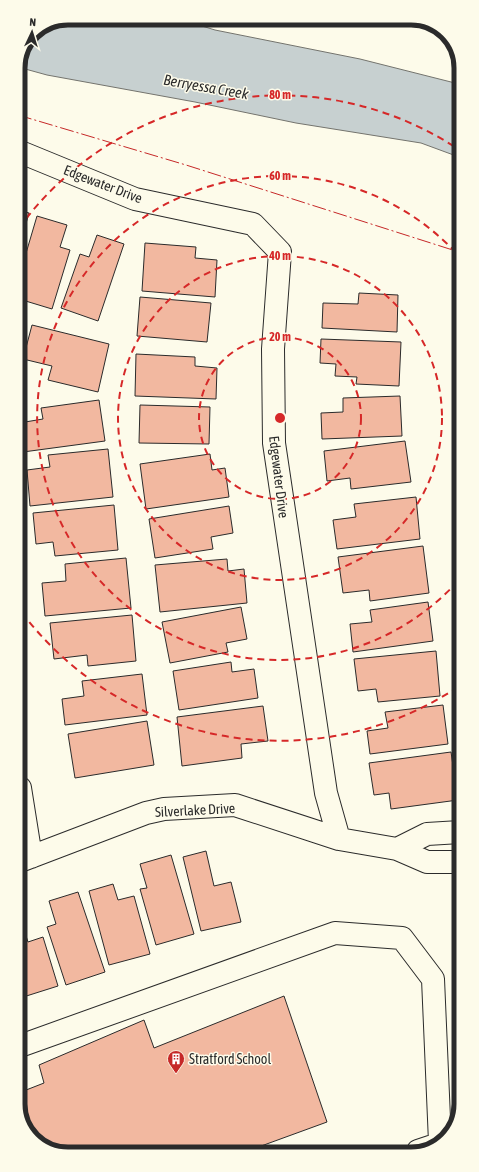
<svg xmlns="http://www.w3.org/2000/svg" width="479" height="1172" font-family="'Asap Condensed',sans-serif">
  <rect width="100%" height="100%" fill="#fdfbea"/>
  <path fill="#c7d0d0" stroke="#74746e" d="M 68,18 L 176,18 L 215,30 L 360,59 L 455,83 L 458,84 L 459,157 L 421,143 L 296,123 L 195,102 L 47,75 L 18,67 L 33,32 Z"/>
  <path fill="#f2b8a0" stroke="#2b2b2b" d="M 18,210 L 29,213 L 19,248 Z
    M 37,216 L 67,225 L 60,247 L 70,250 L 52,309 L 19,299 L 19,277 Z
    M 97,235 L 124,244 L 98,321 L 61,308 L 80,254 L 89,257 Z
    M 145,243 L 196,247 L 195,258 L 217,260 L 215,297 L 142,291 Z
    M 359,293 L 398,295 L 397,332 L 322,328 L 323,303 L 358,304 Z
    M 140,297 L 211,303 L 207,342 L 137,336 Z
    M 32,325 L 109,344 L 98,392 L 48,380 L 52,366 L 23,359 Z
    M 321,339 L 401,342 L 399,386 L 356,384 L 357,377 L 335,376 L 336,364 L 320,363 Z
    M 136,354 L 195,357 L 195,366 L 217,368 L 216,399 L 135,396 Z
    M 400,396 L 402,436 L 322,439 L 321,413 L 343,412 L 343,398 Z
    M 99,400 L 105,441 L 23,452 L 19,423 L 43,419 L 41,408 Z
    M 140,405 L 210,407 L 209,444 L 139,443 Z
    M 405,441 L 411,482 L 351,489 L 350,478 L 327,481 L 324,451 Z
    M 108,449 L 113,497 L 30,506 L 27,470 L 50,467 L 48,455 Z
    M 210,454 L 212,470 L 225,468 L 229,497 L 146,509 L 140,464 Z
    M 416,497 L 420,539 L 337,549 L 333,520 L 356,517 L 354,504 Z
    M 114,505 L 118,550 L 55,556 L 53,542 L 36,544 L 33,513 Z
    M 229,506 L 233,533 L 211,537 L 213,549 L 155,558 L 149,519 Z
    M 423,546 L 429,593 L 370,601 L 369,590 L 343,593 L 338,557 Z
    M 126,558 L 131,608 L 45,616 L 42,583 L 66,581 L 65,564 Z
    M 227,559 L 228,571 L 244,569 L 247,603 L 160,612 L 155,565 Z
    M 428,602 L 433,641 L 353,652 L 350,624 L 372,622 L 370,610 Z
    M 241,607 L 247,639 L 226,643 L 228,652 L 170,663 L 162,622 Z
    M 132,615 L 136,661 L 88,666 L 87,655 L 54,659 L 50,623 Z
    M 436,651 L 440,696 L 378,702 L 376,689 L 358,691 L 354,659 Z
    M 231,662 L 232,672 L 254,669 L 258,698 L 179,710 L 173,671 Z
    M 142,674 L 147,715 L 65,725 L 62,699 L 84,696 L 82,681 Z
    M 443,705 L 448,744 L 370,754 L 367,731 L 388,728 L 385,712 Z
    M 263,706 L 268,741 L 241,744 L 242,758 L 182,766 L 177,717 Z
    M 147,721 L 154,765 L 75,778 L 68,734 Z
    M 451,752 L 458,800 L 391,809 L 389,793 L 374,795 L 369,763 Z
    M 206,851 L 214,886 L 231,882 L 241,922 L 201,931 L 183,857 Z
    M 171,855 L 194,934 L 156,945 L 140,889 L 147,888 L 140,864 Z
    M 113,884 L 118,900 L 134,896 L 150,954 L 109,965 L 89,891 Z
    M 78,892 L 105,972 L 66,985 L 47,927 L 56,924 L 49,901 Z
    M 20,917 L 28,942 L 43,937 L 58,986 L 20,998 Z
    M 284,996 L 327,1122 L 242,1153 L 64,1154 L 37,1144 L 21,1120 L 21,1092 L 44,1083 L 39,1065 L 144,1020 L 154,1048 Z"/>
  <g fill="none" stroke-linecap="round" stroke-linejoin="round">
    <defs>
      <path id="minor" d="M 18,151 L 135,199 L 253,224 L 280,252 L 273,349 L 274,443 L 326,793 L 339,839
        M 20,788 L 31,857
        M 397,849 L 427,834 L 460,832
        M 20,861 L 146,813 L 164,809 L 235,805 L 339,839 L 397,849 L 427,862 L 460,862
        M 20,1046 L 335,933 L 402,938 L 433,979 L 440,1142
        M 418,1151 L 436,1145"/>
    </defs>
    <use href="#minor" stroke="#2b2b2b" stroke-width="24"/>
    <use href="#minor" stroke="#fdfbea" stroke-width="22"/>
    <path stroke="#c62828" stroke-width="1" stroke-dasharray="14 3 2 3" stroke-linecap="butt" d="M 18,115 L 186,165 L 459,252"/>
  </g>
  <g fill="none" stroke="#d62828" stroke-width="2" stroke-dasharray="7 5">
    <circle cx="280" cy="418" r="81"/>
    <circle cx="280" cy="418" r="162"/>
    <path d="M458 581A242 242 0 1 1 458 255"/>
    <path d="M458 687A323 323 0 0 1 20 610M19 228A323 323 0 0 1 458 149"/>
  </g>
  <defs>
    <symbol id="building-pin" viewBox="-11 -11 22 30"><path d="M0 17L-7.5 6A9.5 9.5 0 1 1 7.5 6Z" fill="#c62828" stroke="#fdfbea"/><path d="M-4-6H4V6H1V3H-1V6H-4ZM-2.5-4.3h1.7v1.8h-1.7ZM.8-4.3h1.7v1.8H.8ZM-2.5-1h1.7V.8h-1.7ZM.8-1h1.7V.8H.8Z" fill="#fff"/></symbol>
  </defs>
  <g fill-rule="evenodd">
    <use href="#building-pin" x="166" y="1049" width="20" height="27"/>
  </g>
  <g text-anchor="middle" stroke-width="3" stroke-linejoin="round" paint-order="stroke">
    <g font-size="14" fill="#2b2b2b" stroke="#fdfbea">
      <text transform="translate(103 184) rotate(21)" y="5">Edgewater Drive</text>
      <text transform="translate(279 477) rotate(83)" y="5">Edgewater Drive</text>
      <text transform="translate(195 810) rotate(-3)" y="5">Silverlake Drive</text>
    </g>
    <g font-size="14" fill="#2b2b2b" stroke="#fdfbea" text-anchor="start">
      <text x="189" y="1064">Stratford School</text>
    </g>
    <g font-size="15" font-style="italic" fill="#2b2b2b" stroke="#fdfbea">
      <text transform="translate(206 87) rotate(10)" y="5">Berryessa Creek</text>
    </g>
  </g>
  <path d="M0 0H479V1172H0ZM68 25H411A43 43 0 0 1 454 68V1104A43 43 0 0 1 411 1147H68A43 43 0 0 1 25 1104V68A43 43 0 0 1 68 25Z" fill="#fdfbea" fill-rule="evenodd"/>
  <path fill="none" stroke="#2b2b2b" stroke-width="5" d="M68 25H411A43 43 0 0 1 454 68V1104A43 43 0 0 1 411 1147H68A43 43 0 0 1 25 1104V68A43 43 0 0 1 68 25Z"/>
  <circle cx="280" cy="418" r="6" fill="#d62828" stroke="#fdfbea" stroke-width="2"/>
  <g font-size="12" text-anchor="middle" font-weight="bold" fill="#d62828" stroke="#fdfbea" stroke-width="3" stroke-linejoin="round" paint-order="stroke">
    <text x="280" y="99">80 m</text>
    <text x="280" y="180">60 m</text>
    <text x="280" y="260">40 m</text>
    <text x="280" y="341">20 m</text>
  </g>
  <g transform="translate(32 32) rotate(4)" stroke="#fdfbea" stroke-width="3" paint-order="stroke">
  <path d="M0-3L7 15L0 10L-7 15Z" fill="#2b2b2b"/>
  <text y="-6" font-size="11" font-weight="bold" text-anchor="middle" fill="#2b2b2b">N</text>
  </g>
</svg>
